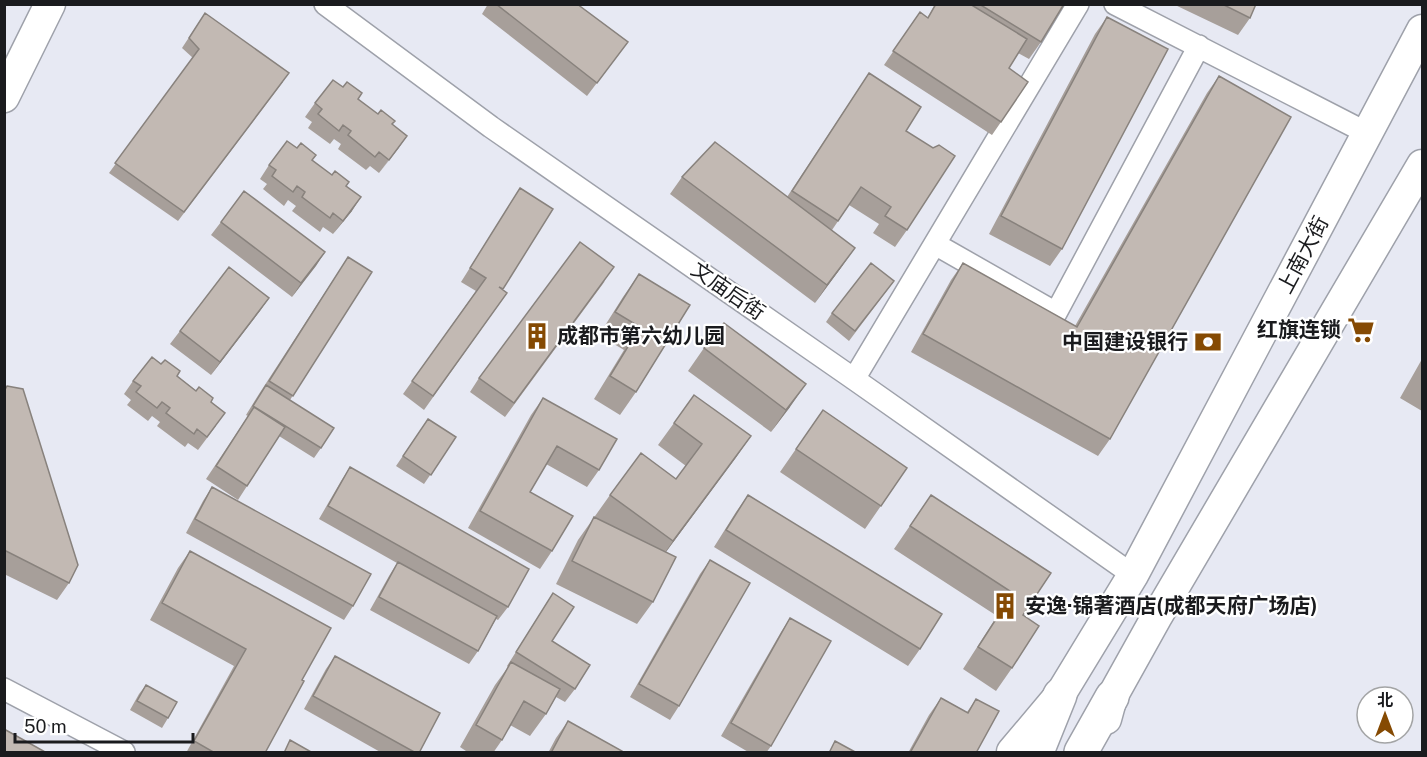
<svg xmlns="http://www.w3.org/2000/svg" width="1427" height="757" font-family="'Public Sans','Noto Sans SC',sans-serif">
  <rect width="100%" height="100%" fill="#e7e9f3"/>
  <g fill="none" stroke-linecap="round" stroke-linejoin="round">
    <defs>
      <path id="street" d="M 325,4 L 491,127 L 854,379 L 1133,575
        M 1115,4 L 1367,133
        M 935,244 L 1056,313 L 1199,46
        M 854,379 L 1078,4
        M 4,689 L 124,752"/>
      <path id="secondary" d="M 4,97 L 50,4
        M 1106,719 L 1112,697 L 1156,618 L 1422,165
        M 1012,752 L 1060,695 L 1133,575 L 1422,30"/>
      <path id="primary" d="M 1037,752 L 1060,695
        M 1081,752 L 1112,697"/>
    </defs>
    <use href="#street" stroke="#9ea1aa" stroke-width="24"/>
    <use href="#secondary" stroke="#9ea1aa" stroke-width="33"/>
    <use href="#primary" stroke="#9ea1aa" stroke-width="36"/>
    <use href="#street" stroke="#fff" stroke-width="21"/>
    <use href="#secondary" stroke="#fff" stroke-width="30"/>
    <use href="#primary" stroke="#fff" stroke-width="33"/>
  </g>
  <path fill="#a79f9a" d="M 488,4 L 577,4 L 628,42 L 587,96 L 482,14 Z
    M 935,4 L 1064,4 L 1041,42 L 1029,59 L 1018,53 L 1009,68 L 1001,122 L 992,135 L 884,65 L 920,12 L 927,18 Z
    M 1173,4 L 1256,4 L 1250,18 L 1238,35 Z
    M 205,13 L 283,82 L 178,221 L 109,173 L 193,58 L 182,48 Z
    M 1107,17 L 1062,249 L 1050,266 L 989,234 L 1095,34 Z
    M 869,73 L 906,131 L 907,230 L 895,247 L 873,233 L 879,224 L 849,205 L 832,230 L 843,265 L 815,303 L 670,194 L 682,177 L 787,197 Z
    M 1219,76 L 1110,439 L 1098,456 L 911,352 L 951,280 L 963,263 L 1075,326 L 1207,93 Z
    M 358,99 L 407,136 L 379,173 L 370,166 L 366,170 L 338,149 L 341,144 L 334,139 L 330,144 L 308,128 L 312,122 L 305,117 L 315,103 Z
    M 312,160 L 346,186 L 352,211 L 333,234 L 323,227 L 320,232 L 292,211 L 296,206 L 288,200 L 284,206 L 263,189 L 267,184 L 260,179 L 269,165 Z
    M 520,188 L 502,290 L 507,293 L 424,410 L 403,394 L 476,291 L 461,282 Z
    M 221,222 L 325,252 L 292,297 L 211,235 Z
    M 348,257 L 372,272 L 290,400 L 321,448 L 314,458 L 279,436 L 238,500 L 206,479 L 248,416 L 246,415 L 259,394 Z
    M 639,274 L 690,305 L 636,392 L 620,415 L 594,399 L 624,350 L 599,335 L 623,297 Z
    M 605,281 L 505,417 L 470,392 L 479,378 Z
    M 894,281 L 849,341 L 826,322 L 832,313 Z
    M 269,298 L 211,375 L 170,344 L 180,331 Z
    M 704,348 L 790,407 L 771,432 L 688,371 Z
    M 1422,359 L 1422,411 L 1400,398 Z
    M 177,376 L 211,402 L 216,426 L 198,450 L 188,443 L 185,447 L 157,426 L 160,422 L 152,416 L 148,421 L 127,405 L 131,400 L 124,394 L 133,381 Z
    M 7,386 L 69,583 L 57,600 L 4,574 L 4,389 Z
    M 543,398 L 599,470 L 587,487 L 546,464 L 530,492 L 552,551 L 540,569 L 468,528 L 531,415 Z
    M 823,410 L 907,468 L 865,529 L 780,472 Z
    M 428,419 L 456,437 L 424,484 L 396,466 Z
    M 674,423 L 751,436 L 666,552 L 653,602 L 637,624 L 556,584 L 578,540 L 610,495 L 676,479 L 686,466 L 658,445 Z
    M 350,467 L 508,607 L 498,620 L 496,619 L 478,651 L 469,664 L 370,610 L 389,576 L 397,563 L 319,519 L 341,481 Z
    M 212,487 L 353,606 L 344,620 L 186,533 L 203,501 Z
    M 748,495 L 920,649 L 908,666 L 714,547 L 736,512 Z
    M 931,495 L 1051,573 L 1023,615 L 1012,668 L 996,691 L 963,669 L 997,616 L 894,549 Z
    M 190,551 L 302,680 L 265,753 L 186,753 L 234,666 L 150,620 L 178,568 Z
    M 710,560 L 679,706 L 670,720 L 630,697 L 700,574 Z
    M 553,593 L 552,641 L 575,689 L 565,702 L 556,697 L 546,714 L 530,736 L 510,725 L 502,740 L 493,753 L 469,753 L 460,747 L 495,685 L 508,667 L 507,666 Z
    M 790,618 L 771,746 L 766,753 L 750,753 L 721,736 L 781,632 Z
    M 335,656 L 419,753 L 382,753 L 304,709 L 326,669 Z
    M 146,685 L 168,718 L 162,728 L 130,710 L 139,694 Z
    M 941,698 L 967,712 L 976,699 L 976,753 L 908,753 L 929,715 Z
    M 568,721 L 621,753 L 548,753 L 556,738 Z"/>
  <path fill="#88827d" d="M 407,136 L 398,149 L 379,173 L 389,160 Z
    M 361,197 L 352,211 L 333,234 L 343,221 Z
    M 855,248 L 843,265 L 815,303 L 827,285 Z
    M 325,252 L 316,266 L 292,297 L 301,283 Z
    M 269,298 L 260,311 L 211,375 L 220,362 Z
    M 806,384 L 790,407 L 771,432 L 786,410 Z
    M 751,436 L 735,459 L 657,564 L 673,541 Z"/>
  <path fill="#c2b9b3" stroke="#88827d" stroke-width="1.5" d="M 496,4 L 577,4 L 628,42 L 597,83 Z
    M 936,4 L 970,4 L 1027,39 L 1009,68 L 1028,82 L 1001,122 L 893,51 L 920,12 L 928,18 Z
    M 979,4 L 1064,4 L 1041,42 Z
    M 1222,4 L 1256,4 L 1250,18 Z
    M 205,13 L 289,73 L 184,212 L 115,163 L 199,49 L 189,38 Z
    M 1107,17 L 1168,49 L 1062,249 L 1001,216 Z
    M 869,73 L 921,107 L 906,131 L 933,148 L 939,145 L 955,156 L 907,230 L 885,216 L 891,207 L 861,187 L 838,221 L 792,191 Z
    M 1219,76 L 1291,117 L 1110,439 L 923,334 L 963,263 L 1077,327 Z
    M 333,80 L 343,87 L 347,82 L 362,93 L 358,99 L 378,114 L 381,110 L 395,121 L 392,124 L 407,136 L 389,160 L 379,152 L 375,157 L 348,135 L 351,131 L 343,125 L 339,131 L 318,114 L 322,109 L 315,103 Z
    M 287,141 L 297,148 L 301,143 L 316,155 L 312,160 L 332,175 L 335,171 L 349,182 L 346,186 L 361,197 L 343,221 L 333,213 L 330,218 L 302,197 L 305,192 L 297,186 L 293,192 L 272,176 L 276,170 L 269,165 Z
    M 715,142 L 855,248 L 827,285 L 682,177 Z
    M 520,188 L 553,209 L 503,289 L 499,287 L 507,293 L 433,396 L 412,381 L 486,278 L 470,268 Z
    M 244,191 L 325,252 L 301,283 L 221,222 Z
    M 580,242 L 614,267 L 514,403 L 479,378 Z
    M 348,257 L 372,272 L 293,396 L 269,381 Z
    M 871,263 L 894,281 L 855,331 L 832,313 Z
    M 229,267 L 269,298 L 220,362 L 180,331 Z
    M 639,274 L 690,305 L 636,392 L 610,376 L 640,327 L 615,312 Z
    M 724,323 L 806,384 L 786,410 L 704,348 Z
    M 152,357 L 161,364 L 165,360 L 180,371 L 177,376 L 196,391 L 199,387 L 213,398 L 211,402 L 225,413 L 207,437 L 197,429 L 194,434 L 166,413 L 170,408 L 162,402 L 157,408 L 136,392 L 141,386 L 133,381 Z
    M 266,385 L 334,428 L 321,448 L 253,406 Z
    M 7,386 L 23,389 L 78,565 L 69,583 L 4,550 L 4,391 Z
    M 694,395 L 751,436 L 673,541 L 610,495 L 641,453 L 676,479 L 702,444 L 674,423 Z
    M 543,398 L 617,439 L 599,470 L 557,446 L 530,492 L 573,516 L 552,551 L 480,511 Z
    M 254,407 L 285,427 L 247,486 L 216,466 Z
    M 823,410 L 907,468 L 881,506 L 796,449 Z
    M 428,419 L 456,437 L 431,475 L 403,456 Z
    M 350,467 L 529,569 L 508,607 L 328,506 Z
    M 212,487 L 371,574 L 353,606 L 195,519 Z
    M 748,495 L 942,614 L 920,649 L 726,530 Z
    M 931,495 L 1051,573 L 1023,615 L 1039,626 L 1012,668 L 978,647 L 1013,593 L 910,526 Z
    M 594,517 L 676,557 L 653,602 L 572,561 Z
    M 190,551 L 331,628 L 302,680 L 304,681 L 265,753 L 215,753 L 194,741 L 246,649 L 162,603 Z
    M 710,560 L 750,583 L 679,706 L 639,684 Z
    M 398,562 L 497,616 L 478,651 L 379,597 Z
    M 553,593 L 574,607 L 552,641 L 590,665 L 575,689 L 516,652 Z
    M 790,618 L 831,641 L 771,746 L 731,723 Z
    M 335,656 L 440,713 L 419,753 L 416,753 L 313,696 Z
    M 511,662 L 560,689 L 546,714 L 524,701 L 502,740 L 476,725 Z
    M 146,685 L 177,702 L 168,718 L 137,701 Z
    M 941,698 L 968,713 L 976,699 L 999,711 L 976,753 L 910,753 Z
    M 568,721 L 622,751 L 621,753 L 551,753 Z
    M 4,729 L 47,753 L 4,753 Z
    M 290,740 L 313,753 L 284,753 Z
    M 835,741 L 857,753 L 829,753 Z"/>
  <defs>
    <symbol id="supermarket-bare" viewBox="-9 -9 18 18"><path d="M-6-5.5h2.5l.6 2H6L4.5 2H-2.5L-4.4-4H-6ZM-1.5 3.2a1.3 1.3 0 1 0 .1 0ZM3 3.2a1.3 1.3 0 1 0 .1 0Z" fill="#854a03" stroke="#fff" stroke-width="2.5" paint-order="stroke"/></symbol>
    <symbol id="building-bare" viewBox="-9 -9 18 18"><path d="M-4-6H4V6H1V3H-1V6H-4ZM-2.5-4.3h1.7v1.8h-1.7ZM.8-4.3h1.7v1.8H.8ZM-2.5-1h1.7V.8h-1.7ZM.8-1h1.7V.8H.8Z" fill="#854a03" stroke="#fff" stroke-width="2.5" paint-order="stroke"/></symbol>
    <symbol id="bank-bare" viewBox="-9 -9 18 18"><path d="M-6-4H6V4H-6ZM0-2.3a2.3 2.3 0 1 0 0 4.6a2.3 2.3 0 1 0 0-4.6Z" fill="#854a03" stroke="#fff" stroke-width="2.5" paint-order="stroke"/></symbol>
  </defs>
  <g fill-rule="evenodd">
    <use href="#supermarket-bare" x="1342" y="311" width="38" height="38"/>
    <use href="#building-bare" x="518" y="317" width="38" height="38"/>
    <use href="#bank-bare" x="1189" y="323" width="38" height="38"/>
    <use href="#building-bare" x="986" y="587" width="38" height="38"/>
  </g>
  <g text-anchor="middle" stroke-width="4.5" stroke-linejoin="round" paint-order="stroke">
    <g font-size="21" fill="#1a1b1e" stroke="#fff">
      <text transform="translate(1303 255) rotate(-62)" y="7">上南大街</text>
      <text transform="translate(728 291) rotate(35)" y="7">文庙后街</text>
    </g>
    <g font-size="21" font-weight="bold" fill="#1a1b1e" stroke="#fff" text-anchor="end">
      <text x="1341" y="337">红旗连锁</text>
      <text x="557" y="343" text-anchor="start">成都市第六幼儿园</text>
      <text x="1188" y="349">中国建设银行</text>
      <text x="1025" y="613" text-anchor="start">安逸·锦著酒店(成都天府广场店)</text>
    </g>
  </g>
  <rect width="1427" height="757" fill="none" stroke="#1a1b1e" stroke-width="12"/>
  <g transform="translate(1385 715)"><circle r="28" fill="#ffffff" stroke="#a3a4a5" stroke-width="1.5"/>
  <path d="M0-4.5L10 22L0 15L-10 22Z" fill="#854a03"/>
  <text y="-9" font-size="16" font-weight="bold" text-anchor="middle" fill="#1a1b1e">北</text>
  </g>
  <path d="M15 733v9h178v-9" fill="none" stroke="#1a1b1e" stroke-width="3"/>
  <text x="24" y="733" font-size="18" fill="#1a1b1e" stroke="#ffffff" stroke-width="4.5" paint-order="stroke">50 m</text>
</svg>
